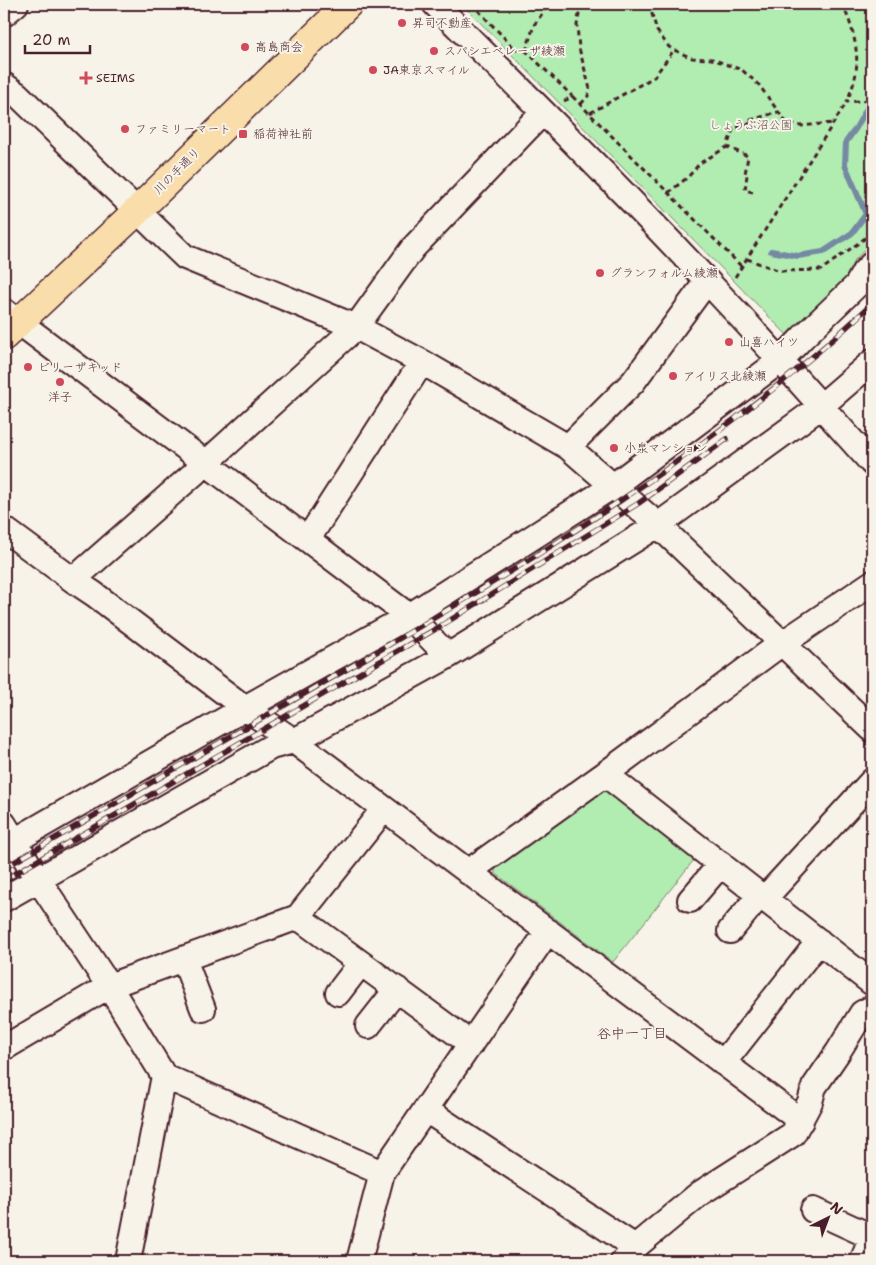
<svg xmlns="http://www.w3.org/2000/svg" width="876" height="1265" font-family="'Shantell Sans','Klee One',sans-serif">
  <rect width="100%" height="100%" fill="#f7f3e8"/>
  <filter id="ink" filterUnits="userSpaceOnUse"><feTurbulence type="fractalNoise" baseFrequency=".02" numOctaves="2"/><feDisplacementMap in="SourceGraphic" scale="10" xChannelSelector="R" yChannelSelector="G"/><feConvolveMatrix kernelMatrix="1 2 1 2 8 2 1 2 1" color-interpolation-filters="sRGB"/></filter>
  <g filter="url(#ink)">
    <path fill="#b1ecb1" stroke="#7e866e" d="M 462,4 L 872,4 L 872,242 L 854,261 L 843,283 L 787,335 Z
      M 598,789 L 612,789 L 697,856 L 613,962 L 495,873 L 495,861 Z"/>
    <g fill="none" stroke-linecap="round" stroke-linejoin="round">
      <path stroke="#748aa2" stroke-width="6" d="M 771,251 L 798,256 L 823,252 L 852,233 L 866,214 L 845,165 L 846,142 L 856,128 L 872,99"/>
      <defs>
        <path id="minor" d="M 435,4 C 532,101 630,197 723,298 C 774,352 822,408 872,463
          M 4,14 L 16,4
          M 4,85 L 18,95 L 185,257 L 356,327 L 422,362 L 568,447 L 658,525 L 872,729
          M 4,311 L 409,616 L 448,656
          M 568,447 L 633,382 L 707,281
          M 4,529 L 73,580 L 94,594 L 245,708 L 294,741 L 801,1121
          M 308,539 L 422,362
          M 73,580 L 206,463 L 356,327 L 413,248 L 543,112
          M 605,774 L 872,983
          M 4,824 L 38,879 L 109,986 L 164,1076 L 382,1173
          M 4,847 L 245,708 L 409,616 L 613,486 L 781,360 L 803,337 L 857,285 L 864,272 L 872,264
          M 468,872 L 605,774 L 774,649 L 872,583
          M 765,898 L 872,781
          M 4,899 L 271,747 L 294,741 L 448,656 L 658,525 L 820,407 L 872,362
          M 690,900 L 721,864
          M 298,917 L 471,1044
          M 730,931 L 760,895
          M 184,959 L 203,1009
          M 338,993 L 361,963
          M 368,1026 L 397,989
          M 4,1048 L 109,986 L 298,917 L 383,810
          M 723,1063 L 819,941
          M 426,1110 L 635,1247
          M 813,1210 L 872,1237
          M 128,1261 L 164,1076
          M 359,1261 L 382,1173 L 548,931
          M 623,1261 L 635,1247 L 699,1194 L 793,1134 L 810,1102 L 814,1087 L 838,1052 L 862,1013 L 872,1008
          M 862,1261 L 872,1238"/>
        <path id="major" d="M 4,336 L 138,210 L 348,4"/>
      </defs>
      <use href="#minor" stroke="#4a1f2b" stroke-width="28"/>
      <use href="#major" stroke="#4a1f2b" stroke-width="31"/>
      <path stroke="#4a1f2b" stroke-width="3" stroke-dasharray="5 4" stroke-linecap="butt" d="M 472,4 L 515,49 L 526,51 L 573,97
        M 653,4 L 652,14 L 657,31 L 669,47 L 674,50 L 692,58 L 712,59 L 742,70 L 759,85 L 785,121 L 800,126 L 834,123
        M 842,4 C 852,24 859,49 856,72 C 855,82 850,93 847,102 L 872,100
        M 526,51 L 534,25 L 549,4
        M 564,101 L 573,97 L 742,267
        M 581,104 L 588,96 L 590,89 L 579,48 L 577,25 L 581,4
        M 590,113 L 654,77 L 674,50
        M 753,192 L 745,190 L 747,175 L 745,174 L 748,156 L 727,147 L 733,129 L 752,123 L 751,120 L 778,112
        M 668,193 L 688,177 L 700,163 L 727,147
        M 747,259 L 780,271 L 821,270 L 864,239 L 872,230
        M 735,277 L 847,102"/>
      <use href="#minor" stroke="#f7f3e8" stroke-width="24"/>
      <use href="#major" stroke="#f9deab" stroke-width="28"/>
      <defs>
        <path id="rail" d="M 4,868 C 116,803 229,737 342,672 C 528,564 714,451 872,304
          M 4,880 L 439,627 L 639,503 L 727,439"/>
      </defs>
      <use href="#rail" stroke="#4a1f2b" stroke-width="5.5"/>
      <use href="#rail" stroke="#f7f3e8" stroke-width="4" stroke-dasharray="11" stroke-linecap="butt"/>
    </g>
  </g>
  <g fill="#d1495b" stroke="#f7f3e8" stroke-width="2">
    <circle cx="402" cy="23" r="5"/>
    <circle cx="245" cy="47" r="5"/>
    <circle cx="434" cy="51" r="5"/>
    <circle cx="373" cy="70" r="5"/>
    <path d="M83.5 70.5h5v5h5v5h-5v5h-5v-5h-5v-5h5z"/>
    <circle cx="125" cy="129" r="5"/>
    <rect x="238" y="129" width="10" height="10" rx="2.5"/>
    <circle cx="600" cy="273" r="5"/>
    <circle cx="729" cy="342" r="5"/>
    <circle cx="28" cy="367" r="5"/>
    <circle cx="673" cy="376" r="5"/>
    <circle cx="60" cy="382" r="5"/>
    <circle cx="614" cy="448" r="5"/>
  </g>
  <g text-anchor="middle" stroke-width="4" stroke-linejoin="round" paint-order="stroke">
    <g font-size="12" fill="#4a1f2b" stroke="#f7f3e8" text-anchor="start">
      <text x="412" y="27">昇司不動産</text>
      <text x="255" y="51">高島商会</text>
      <text x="444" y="55">スパシエベレーザ綾瀬</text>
      <text x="383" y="74">JA東京スマイル</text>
      <text x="96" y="82">SEIMS</text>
      <text x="135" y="133">ファミリーマート</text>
      <text x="253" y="138">稲荷神社前</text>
      <text x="610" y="277">グランフォルム綾瀬</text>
      <text x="739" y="346">山喜ハイツ</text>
      <text x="38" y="371">ビリーザキッド</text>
      <text x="683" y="380">アイリス北綾瀬</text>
      <text x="60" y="401" text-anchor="middle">洋子</text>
      <text x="624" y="452">小泉マンション</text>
    </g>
    <g font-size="12" fill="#64524c" stroke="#f7f3e8">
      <text x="751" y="129">しょうぶ沼公園</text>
    </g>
    <g font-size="12" fill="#4a1f2b" stroke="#f7f3e8">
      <text transform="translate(177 171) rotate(-45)" y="4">川の手通り</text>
    </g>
    <g font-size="14" fill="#4a1f2b" stroke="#f7f3e8">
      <text x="632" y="1038">谷中一丁目</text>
    </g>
  </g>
  <rect width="876" height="1265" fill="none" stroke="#f7f3e8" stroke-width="20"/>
  <rect x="10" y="10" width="856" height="1245" fill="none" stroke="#4a1f2b" stroke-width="2" filter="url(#ink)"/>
  <g transform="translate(828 1218) rotate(42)" stroke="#f7f3e8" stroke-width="4" paint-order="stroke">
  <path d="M0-4L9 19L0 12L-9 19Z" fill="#4a1f2b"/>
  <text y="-8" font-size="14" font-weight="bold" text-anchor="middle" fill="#4a1f2b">N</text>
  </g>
  <path d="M25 45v8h65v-8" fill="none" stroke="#4a1f2b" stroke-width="2.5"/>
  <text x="32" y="45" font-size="15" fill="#4a1f2b" stroke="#f7f3e8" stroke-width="4" paint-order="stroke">20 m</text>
</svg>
